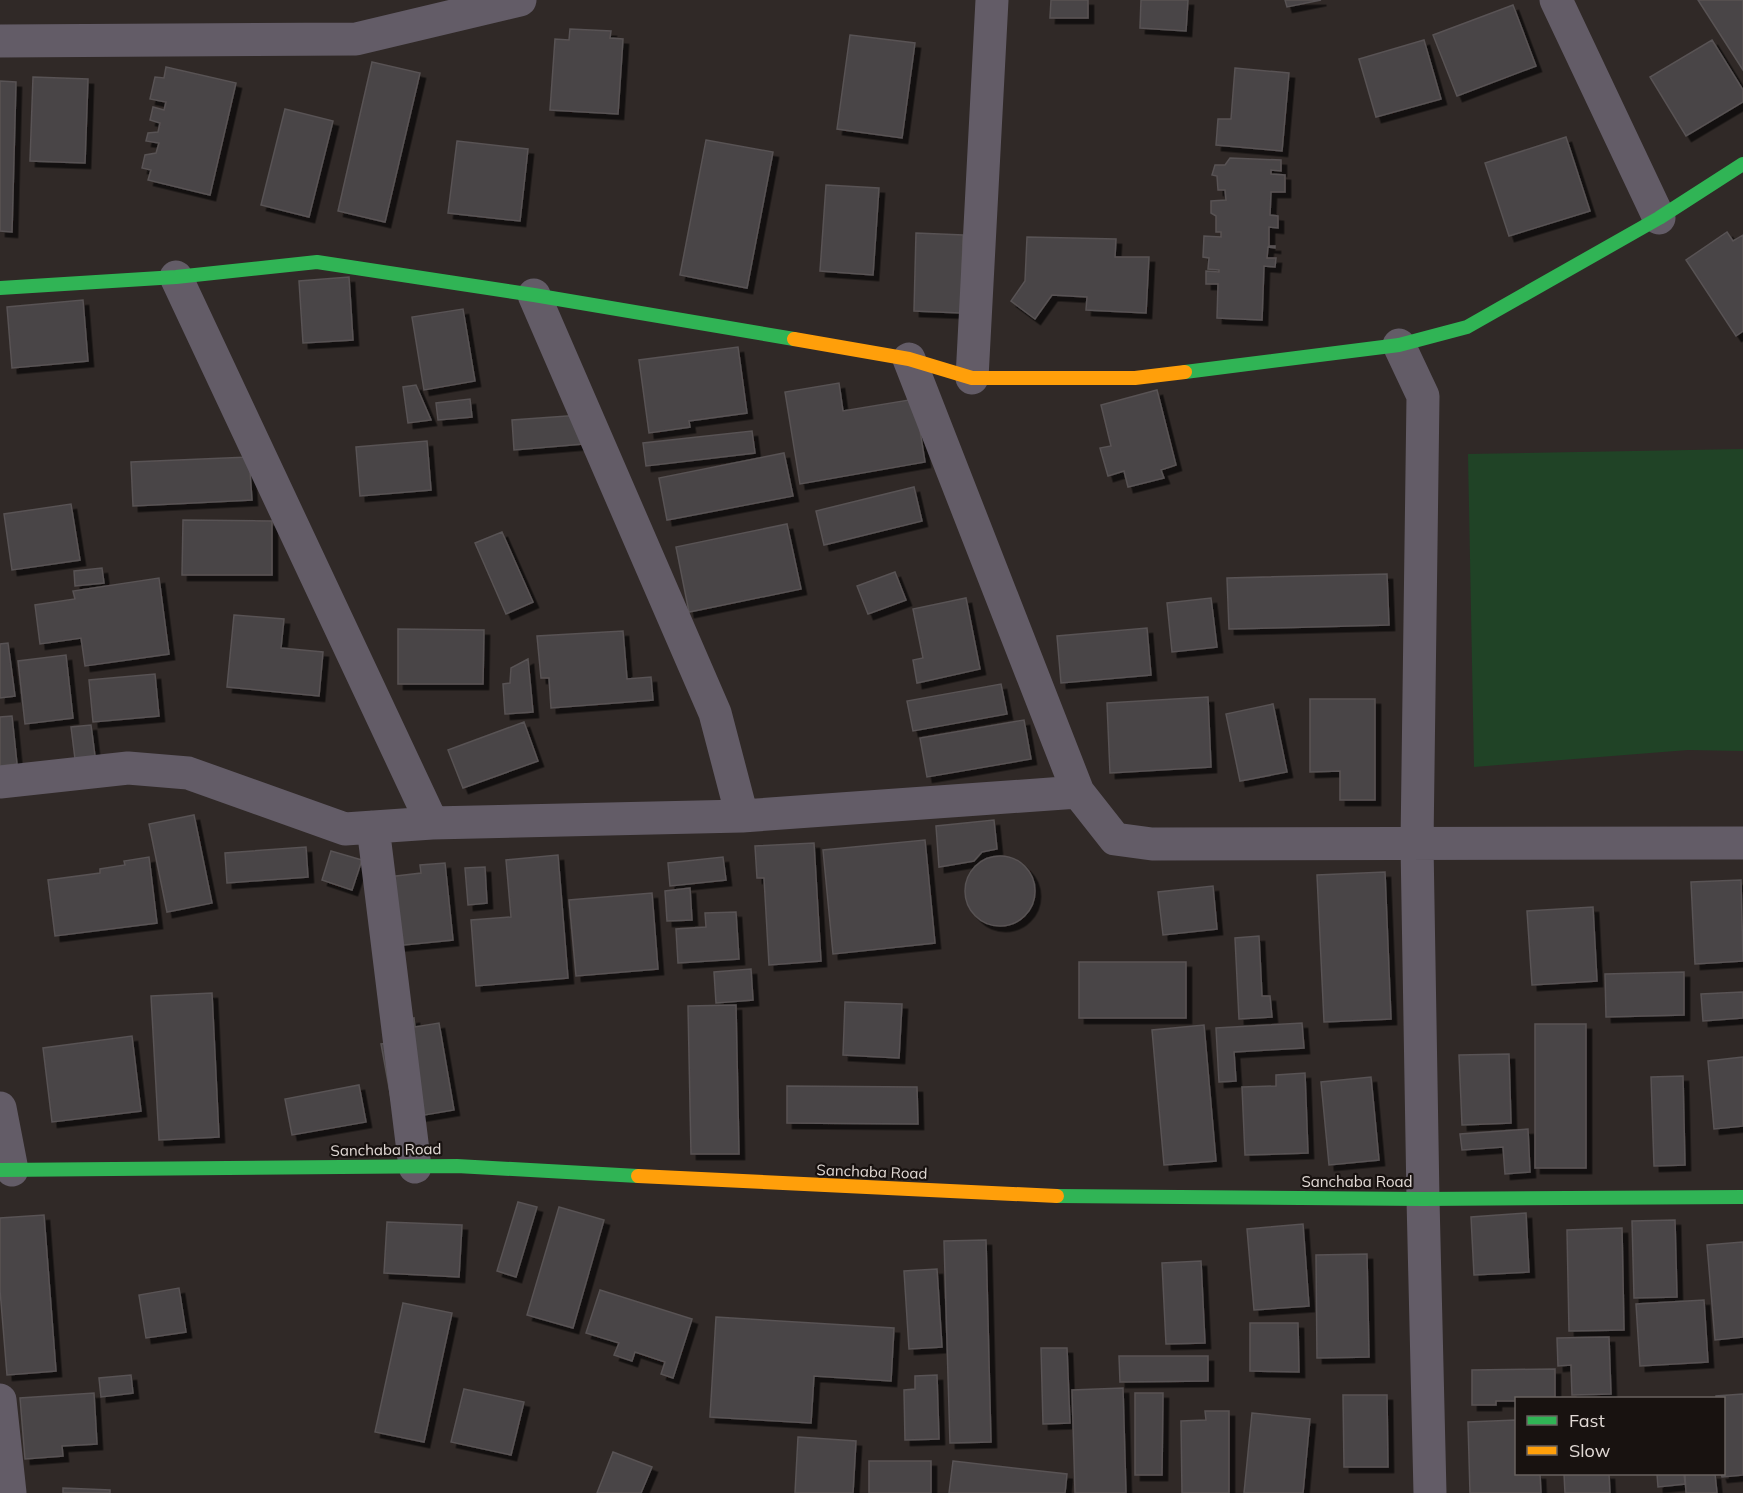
<svg xmlns="http://www.w3.org/2000/svg" width="1743" height="1493" font-family="Mulish,sans-serif">
  <defs>
    <filter id="shadow"><feDropShadow dx="5.5" dy="5.5" stdDeviation="0" flood-color="#0009"/></filter>
  </defs>
  <rect width="100%" height="100%" fill="#302927"/>
  <path fill="#204326" d="M 1743,449 L 1743,751 L 1688,750 L 1474,767 L 1468,454 Z"/>
  <path fill="#4a4446" stroke="#585354" stroke-width="1.5" filter="url(#shadow)" d="M 1051,0 L 1088,0 L 1088,18 L 1050,18 Z
    M 1141,0 L 1188,0 L 1186,31 L 1140,28 Z
    M 1285,0 L 1321,0 L 1287,7 Z
    M 1698,0 L 1743,0 L 1743,70 Z
    M 1513,5 L 1536,66 L 1457,96 L 1433,35 Z
    M 570,29 L 611,31 L 610,38 L 623,39 L 618,114 L 550,110 L 555,39 L 569,40 Z
    M 850,35 L 915,43 L 902,138 L 837,129 Z
    M 1424,40 L 1441,99 L 1376,117 L 1359,59 Z
    M 1712,40 L 1743,90 L 1743,102 L 1686,136 L 1650,77 Z
    M 372,62 L 420,73 L 385,222 L 338,211 Z
    M 166,67 L 236,83 L 210,195 L 148,180 L 151,170 L 142,168 L 145,155 L 156,153 L 159,143 L 146,141 L 148,133 L 158,132 L 160,123 L 150,120 L 153,107 L 164,110 L 166,102 L 150,99 L 155,77 L 164,78 Z
    M 1235,68 L 1289,73 L 1282,151 L 1216,145 L 1218,119 L 1231,119 Z
    M 33,77 L 88,79 L 85,163 L 30,161 Z
    M 0,81 L 16,82 L 12,232 L 0,231 Z
    M 285,109 L 333,121 L 309,217 L 261,205 Z
    M 1566,137 L 1590,211 L 1509,236 L 1485,163 Z
    M 706,140 L 773,152 L 747,288 L 680,275 Z
    M 457,141 L 528,149 L 520,221 L 448,213 Z
    M 1230,158 L 1281,160 L 1281,171 L 1271,170 L 1271,174 L 1285,175 L 1285,192 L 1271,192 L 1270,215 L 1278,216 L 1278,228 L 1269,227 L 1269,246 L 1275,246 L 1275,248 L 1268,247 L 1267,258 L 1276,258 L 1275,267 L 1264,266 L 1262,320 L 1217,318 L 1218,284 L 1206,284 L 1206,271 L 1219,272 L 1219,270 L 1208,269 L 1209,258 L 1203,257 L 1204,236 L 1221,237 L 1221,232 L 1216,232 L 1216,216 L 1211,213 L 1211,201 L 1226,200 L 1225,190 L 1218,190 L 1217,176 L 1212,175 L 1215,165 L 1225,165 Z
    M 826,185 L 879,188 L 873,275 L 820,271 Z
    M 1727,232 L 1733,241 L 1743,235 L 1743,331 L 1736,336 L 1686,260 Z
    M 916,233 L 963,235 L 961,313 L 914,311 Z
    M 1027,237 L 1116,239 L 1115,257 L 1149,257 L 1146,313 L 1086,310 L 1087,297 L 1052,295 L 1035,319 L 1011,301 L 1025,281 Z
    M 349,277 L 353,340 L 303,343 L 299,281 Z
    M 83,300 L 88,361 L 12,368 L 7,307 Z
    M 463,309 L 475,381 L 424,390 L 412,317 Z
    M 738,347 L 747,413 L 689,421 L 690,427 L 649,433 L 639,360 Z
    M 839,383 L 843,411 L 915,399 L 925,462 L 800,484 L 785,392 Z
    M 416,385 L 431,420 L 408,423 L 403,387 Z
    M 1157,390 L 1176,465 L 1161,470 L 1164,478 L 1128,487 L 1124,471 L 1108,476 L 1100,448 L 1111,446 L 1101,405 Z
    M 470,399 L 472,417 L 438,420 L 436,403 Z
    M 581,415 L 583,444 L 514,450 L 512,420 Z
    M 752,431 L 755,453 L 646,466 L 643,443 Z
    M 427,441 L 431,490 L 360,496 L 356,447 Z
    M 784,453 L 793,496 L 667,520 L 659,478 Z
    M 249,457 L 252,500 L 133,506 L 131,462 Z
    M 914,487 L 922,521 L 824,545 L 816,511 Z
    M 71,504 L 80,560 L 12,570 L 4,514 Z
    M 183,520 L 272,521 L 272,575 L 182,575 Z
    M 787,524 L 801,589 L 689,612 L 676,547 Z
    M 502,532 L 533,602 L 506,614 L 475,543 Z
    M 102,568 L 104,583 L 75,586 L 74,571 Z
    M 895,572 L 906,600 L 868,614 L 857,586 Z
    M 1387,574 L 1389,625 L 1229,629 L 1227,578 Z
    M 159,578 L 169,654 L 85,666 L 81,638 L 40,644 L 35,605 L 75,599 L 73,591 Z
    M 966,598 L 980,669 L 917,683 L 913,660 L 923,658 L 913,609 Z
    M 1211,598 L 1217,647 L 1172,652 L 1167,603 Z
    M 234,615 L 284,619 L 281,648 L 323,652 L 319,696 L 227,687 Z
    M 1147,628 L 1151,675 L 1061,683 L 1057,636 Z
    M 398,629 L 484,630 L 483,684 L 398,684 Z
    M 623,631 L 627,679 L 651,677 L 653,700 L 551,708 L 549,678 L 541,678 L 537,636 Z
    M 8,643 L 15,696 L 0,698 L 0,644 Z
    M 66,655 L 73,718 L 25,724 L 18,661 Z
    M 528,659 L 533,712 L 505,714 L 503,684 L 510,683 L 511,668 Z
    M 155,674 L 159,716 L 93,722 L 89,680 Z
    M 1001,684 L 1007,714 L 913,731 L 907,701 Z
    M 1208,697 L 1211,767 L 1110,773 L 1107,703 Z
    M 1310,699 L 1375,699 L 1375,800 L 1340,800 L 1340,771 L 1310,772 Z
    M 1273,704 L 1287,772 L 1240,781 L 1226,714 Z
    M 12,716 L 17,764 L 0,766 L 0,717 Z
    M 1024,720 L 1031,759 L 927,777 L 920,738 Z
    M 524,722 L 538,761 L 463,788 L 448,750 Z
    M 91,725 L 95,756 L 75,759 L 71,727 Z
    M 194,815 L 212,903 L 167,912 L 149,824 Z
    M 994,820 L 997,849 L 982,852 L 974,861 L 939,867 L 936,826 Z
    M 925,840 L 935,943 L 833,954 L 823,850 Z
    M 814,843 L 821,961 L 769,965 L 764,878 L 757,878 L 755,846 Z
    M 306,847 L 308,877 L 227,883 L 225,853 Z
    M 331,851 L 362,860 L 352,890 L 322,880 Z
    M 558,855 L 568,978 L 476,986 L 471,920 L 511,917 L 506,860 Z
    M965 891a35 35 0 1 1 70 0a35 35 0 1 1-70 0Z
    M 149,857 L 157,923 L 55,936 L 48,880 L 100,873 L 100,869 L 125,865 L 124,861 Z
    M 723,857 L 726,880 L 670,886 L 668,863 Z
    M 445,863 L 453,940 L 394,946 L 388,877 L 421,873 L 420,865 Z
    M 485,867 L 487,903 L 468,905 L 465,868 Z
    M 1385,872 L 1391,1019 L 1324,1022 L 1317,875 Z
    M 1741,880 L 1743,961 L 1695,964 L 1691,882 Z
    M 1213,886 L 1217,929 L 1163,935 L 1158,892 Z
    M 690,888 L 692,920 L 667,921 L 665,891 Z
    M 652,893 L 658,969 L 576,976 L 569,900 Z
    M 1593,907 L 1597,981 L 1532,985 L 1527,911 Z
    M 736,912 L 739,959 L 678,963 L 676,929 L 706,927 L 705,913 Z
    M 1259,936 L 1262,996 L 1270,996 L 1272,1017 L 1239,1019 L 1235,938 Z
    M 1079,962 L 1186,962 L 1186,1018 L 1079,1018 Z
    M 751,969 L 753,1000 L 716,1003 L 714,972 Z
    M 1684,972 L 1684,1015 L 1606,1017 L 1605,974 Z
    M 1743,992 L 1743,1018 L 1703,1021 L 1701,994 Z
    M 212,993 L 219,1137 L 159,1140 L 151,996 Z
    M 845,1002 L 902,1004 L 899,1058 L 843,1055 Z
    M 736,1005 L 739,1154 L 691,1154 L 688,1006 Z
    M 414,1018 L 415,1027 L 439,1023 L 454,1110 L 395,1120 L 381,1044 L 389,1043 L 386,1023 Z
    M 1302,1023 L 1304,1048 L 1234,1052 L 1236,1081 L 1219,1082 L 1216,1028 Z
    M 1535,1024 L 1586,1024 L 1586,1168 L 1535,1168 Z
    M 1204,1025 L 1216,1161 L 1164,1165 L 1152,1030 Z
    M 132,1036 L 141,1111 L 52,1122 L 43,1048 Z
    M 1509,1054 L 1511,1123 L 1462,1125 L 1459,1055 Z
    M 1743,1057 L 1743,1126 L 1714,1129 L 1708,1061 Z
    M 1305,1073 L 1308,1153 L 1245,1155 L 1242,1087 L 1276,1086 L 1276,1075 Z
    M 1683,1076 L 1685,1165 L 1654,1166 L 1651,1077 Z
    M 1371,1077 L 1379,1160 L 1329,1165 L 1321,1082 Z
    M 359,1085 L 366,1122 L 292,1135 L 285,1099 Z
    M 787,1086 L 917,1087 L 918,1124 L 787,1123 Z
    M 1528,1129 L 1530,1172 L 1505,1174 L 1503,1147 L 1462,1150 L 1460,1134 Z
    M 518,1202 L 537,1207 L 516,1277 L 497,1271 Z
    M 559,1207 L 604,1220 L 573,1328 L 527,1315 Z
    M 1526,1213 L 1529,1272 L 1474,1275 L 1471,1217 Z
    M 44,1215 L 56,1371 L 7,1375 L 0,1290 L 0,1218 Z
    M 1675,1220 L 1677,1297 L 1634,1298 L 1632,1221 Z
    M 387,1222 L 462,1225 L 459,1277 L 384,1273 Z
    M 1303,1224 L 1309,1306 L 1254,1310 L 1247,1229 Z
    M 1622,1228 L 1624,1330 L 1569,1331 L 1567,1230 Z
    M 986,1240 L 991,1442 L 950,1443 L 944,1241 Z
    M 1743,1242 L 1743,1337 L 1715,1340 L 1707,1245 Z
    M 1367,1254 L 1369,1357 L 1317,1358 L 1316,1255 Z
    M 1201,1261 L 1205,1343 L 1166,1344 L 1162,1263 Z
    M 937,1269 L 942,1347 L 909,1349 L 904,1271 Z
    M 179,1288 L 186,1332 L 146,1338 L 139,1295 Z
    M 600,1290 L 692,1319 L 673,1378 L 661,1374 L 665,1362 L 635,1352 L 632,1361 L 614,1355 L 619,1343 L 586,1333 Z
    M 1704,1300 L 1708,1362 L 1640,1366 L 1636,1304 Z
    M 403,1303 L 452,1313 L 424,1442 L 375,1432 Z
    M 716,1317 L 894,1328 L 891,1381 L 814,1376 L 811,1423 L 710,1417 Z
    M 1250,1323 L 1298,1323 L 1299,1372 L 1250,1371 Z
    M 1609,1337 L 1611,1394 L 1572,1395 L 1571,1365 L 1558,1366 L 1557,1338 Z
    M 1041,1348 L 1067,1348 L 1070,1423 L 1043,1424 Z
    M 1119,1356 L 1208,1356 L 1208,1381 L 1120,1382 Z
    M 1555,1369 L 1555,1398 L 1516,1398 L 1516,1401 L 1496,1401 L 1496,1405 L 1472,1405 L 1472,1370 Z
    M 131,1375 L 133,1393 L 101,1397 L 99,1378 Z
    M 937,1375 L 939,1439 L 905,1440 L 904,1390 L 915,1389 L 915,1376 Z
    M 1123,1388 L 1126,1493 L 1075,1493 L 1072,1390 Z
    M 464,1389 L 524,1402 L 511,1455 L 451,1442 Z
    M 94,1393 L 97,1444 L 62,1446 L 63,1456 L 25,1459 L 20,1398 Z
    M 1135,1393 L 1163,1393 L 1162,1475 L 1135,1475 Z
    M 1743,1394 L 1743,1475 L 1722,1477 L 1721,1474 L 1724,1474 L 1724,1398 L 1716,1398 L 1716,1396 Z
    M 1343,1395 L 1387,1395 L 1388,1467 L 1344,1467 Z
    M 1205,1411 L 1229,1411 L 1229,1493 L 1182,1493 L 1181,1421 L 1206,1420 Z
    M 1252,1413 L 1310,1419 L 1303,1493 L 1244,1493 Z
    M 1516,1420 L 1516,1474 L 1540,1474 L 1541,1493 L 1470,1493 L 1468,1422 Z
    M 798,1437 L 856,1441 L 853,1493 L 795,1493 Z
    M 613,1452 L 652,1467 L 641,1493 L 597,1493 Z
    M 869,1461 L 931,1461 L 931,1493 L 869,1493 Z
    M 953,1461 L 1067,1474 L 1065,1493 L 949,1493 Z
    M 1564,1474 L 1609,1474 L 1610,1493 L 1565,1493 Z
    M 1657,1474 L 1684,1474 L 1685,1484 L 1658,1487 Z
    M 1685,1474 L 1715,1474 L 1717,1493 L 1686,1493 Z
    M 63,1488 L 110,1490 L 110,1493 L 63,1493 Z"/>
  <g fill="none" stroke-linecap="round" stroke-linejoin="round">
    <path stroke="#635c67" stroke-width="33" d="M 1556,0 L 1659,218
      M 0,41 L 356,39 L 520,0
      M 176,277 L 432,823
      M 534,295 L 715,713 L 742,816
      M 1399,345 L 1423,396 L 1417,844 L 1423,1199 L 1430,1493
      M 909,359 L 1078,792 L 1115,839 L 1152,844 L 1743,843
      M 972,378 L 992,0
      M 0,782 L 128,768 L 188,773 L 345,829 L 432,823 L 742,816 L 1078,792
      M 373,827 L 415,1167
      M 0,1108 L 12,1170
      M 0,1400 L 10,1493"/>
    <path stroke="#30b455" stroke-width="14" d="M 0,288 L 176,277 L 317,262 L 534,295 L 794,339
      M 1185,372 L 1399,345 L 1467,327 L 1659,218 L 1743,164
      M 0,1170 L 457,1166 L 638,1176
      M 1057,1196 L 1423,1199 L 1743,1197"/>
    <path stroke="#ff9f0a" stroke-width="14" d="M 794,339 L 909,359 L 972,378 L 1135,378 L 1185,372
      M 638,1176 L 1057,1196"/>
  </g>
  <g text-anchor="middle" stroke-width="4.5" stroke-linejoin="round" paint-order="stroke">
    <g font-size="15" fill="#e1d9d5" stroke="#181210">
      <text transform="translate(386 1150) rotate(-1)" y="5">Sanchaba Road</text>
      <text transform="translate(872 1172) rotate(2)" y="5">Sanchaba Road</text>
      <text x="1357" y="1187">Sanchaba Road</text>
    </g>
  </g>
  <rect x="1515" y="1397" width="210" height="78" fill="#181210" stroke="#68625f" stroke-width="1.5"/>
  <rect x="1527" y="1416" width="30" height="9" fill="#30b455" stroke="#68625f" stroke-width="1.5"/>
  <text x="1569" y="1427" font-size="18" fill="#e1d9d5">Fast</text>
  <rect x="1527" y="1446" width="30" height="9" fill="#ff9f0a" stroke="#68625f" stroke-width="1.5"/>
  <text x="1569" y="1457" font-size="18" fill="#e1d9d5">Slow</text>
</svg>
